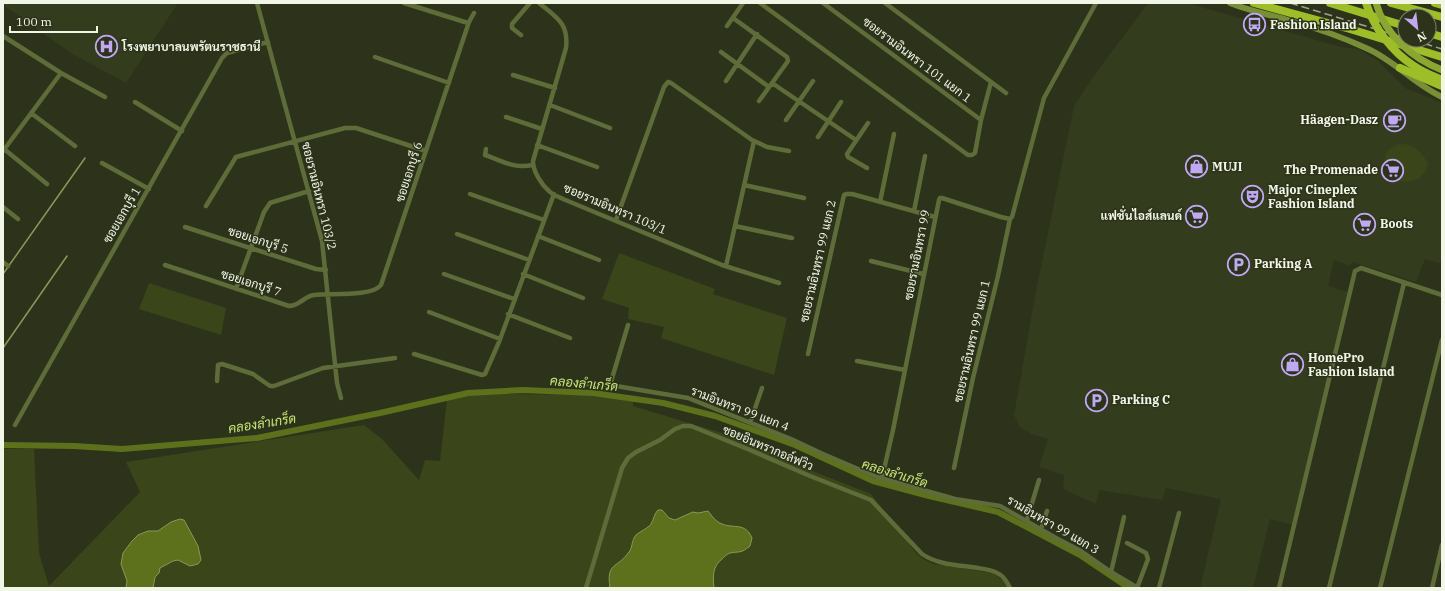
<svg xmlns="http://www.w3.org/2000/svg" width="1445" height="591" font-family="'IBM Plex Serif',Sarabun,serif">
  <rect width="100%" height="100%" fill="#2c331a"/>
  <path fill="#333c1c" d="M 3,3 L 178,3 L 126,83 L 71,53 L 3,5 Z
    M 1148,3 L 1187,3 L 1341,47 L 1358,49 L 1377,60 L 1405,88 L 1442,103 L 1442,259 L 1439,263 L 1425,259 L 1416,282 L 1352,262 L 1350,266 L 1334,260 L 1328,286 L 1348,292 L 1293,525 L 1270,519 L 1253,588 L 1200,588 L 1221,499 L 1166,488 L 1162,500 L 1099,490 L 1096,504 L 1063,489 L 1064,475 L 1039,467 L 1048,439 L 1032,434 L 1020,427 L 1014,415 L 1036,291 L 1074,106 L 1093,77 Z"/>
  <path fill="#3a451a" d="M 1399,144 C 1413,143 1422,151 1428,164 C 1427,170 1423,176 1417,179 C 1392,192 1368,155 1399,144 Z
    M 619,253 L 715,289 L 713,294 L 787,318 L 774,375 L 661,338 L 664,327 L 628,319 L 629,308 L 602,299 Z
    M 149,283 L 226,308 L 221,335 L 139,309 Z
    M 502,394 L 584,395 L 633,401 L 633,406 L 745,440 L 792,463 L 871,494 L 917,554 L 923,559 L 934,564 L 994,573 L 1004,582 L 1007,588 L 3,588 L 3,449 L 34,449 L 39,553 L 49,586 L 140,492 L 126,462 L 364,425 L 382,439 L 419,480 L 425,460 L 440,461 L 447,399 L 470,395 Z"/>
  <path fill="#5d711d" stroke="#899959" d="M 658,510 L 662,510 L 669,518 L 675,520 L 693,512 L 698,513 L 708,511 C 712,516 716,522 722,524 C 735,529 745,522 752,538 L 750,546 C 740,554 740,551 730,553 C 727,554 724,557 722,559 C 712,567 713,577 714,588 L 610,588 C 606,562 617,569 629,552 C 633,547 631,541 636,535 C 641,531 648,528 651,524 C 654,519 654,514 658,510 Z
    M 180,519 L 184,520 L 198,546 L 201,560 L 198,564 L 190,566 L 178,560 L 173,561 L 160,568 L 159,573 L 155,577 L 153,588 L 126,588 L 127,581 L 121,564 L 123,553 L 132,541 L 138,535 L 148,531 L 158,531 L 171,522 Z"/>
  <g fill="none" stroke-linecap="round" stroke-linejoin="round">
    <path stroke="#899959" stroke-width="1.5" d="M 3,274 L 85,158
      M 3,348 L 67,256"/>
    <path stroke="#5d711d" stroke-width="6" d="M 3,445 L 74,446 L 122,449 L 257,438 L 380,413 L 468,393 L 523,390 L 593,393 L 663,403 L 715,416 L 795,445 L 873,481 L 929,496 L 998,512 L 1080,555 L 1129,588"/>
    <path stroke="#5e6c39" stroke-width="4.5" d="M 257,3 L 322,241 L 337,383 L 341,398
      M 404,3 L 468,23
      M 539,3 C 556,17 569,23 566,48 L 533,161 C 533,172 542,185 549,191 C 553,195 559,197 563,199 L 722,265 L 779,283
      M 760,3 L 968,155 L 972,155 L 975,153 L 981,120 L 991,82
      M 823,3 L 981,120
      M 885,3 L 1006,93
      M 733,18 L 787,57 L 788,61 L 759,101
      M 727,26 L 743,3
      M 521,35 L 512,28 L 512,24 L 530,3
      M 3,36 L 61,73 L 105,97
      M 721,52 L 769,87
      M 375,57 L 449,83
      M 513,75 L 555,88
      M 726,81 L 757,34
      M 772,83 L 856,140
      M 135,102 L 182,131
      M 550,105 L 610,128
      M 31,113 L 75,146
      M 506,117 L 542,129
      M 786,120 L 813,81
      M 818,137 L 841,102
      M 537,145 L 597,167
      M 4,149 L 47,184
      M 486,149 L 485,155 C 503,161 513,169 533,165
      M 3,151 L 61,73
      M 102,163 L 149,189
      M 867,168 L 848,157 L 847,154 L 868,123
      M 744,185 L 804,198
      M 470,194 L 544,220
      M 880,202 L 894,134
      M 206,206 L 236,157 L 345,128 L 356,128 L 426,151
      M 3,207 L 18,219
      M 914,211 L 925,156
      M 616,220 L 664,87 L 668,82 L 671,83 L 752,140 L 767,147 L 789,151
      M 735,226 L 792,238
      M 185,227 L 316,269 L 326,270
      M 457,234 L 529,260
      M 538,236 L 599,260
      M 871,261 L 923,274
      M 3,262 L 8,266
      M 165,265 L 289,306 C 300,306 304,296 314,295 C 330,293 372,297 381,285 L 469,22 L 474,13
      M 726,266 L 754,141
      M 444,274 L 514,299
      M 523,274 L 583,298
      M 236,289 L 264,212 L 270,203 L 273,202 L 309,191
      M 429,312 L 500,339
      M 508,314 L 570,338
      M 414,354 L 482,375 L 485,374 L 499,342 L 554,194
      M 808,354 L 844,195 L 847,194 L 852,194 L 935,217
      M 857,361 L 905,370
      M 217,381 L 218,365 L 222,364 L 253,374 L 270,386 L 274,386 L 323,368 L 395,358
      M 585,384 L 610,385 L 688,398 L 791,439 L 823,454 L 877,477 L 955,499 L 1000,506 L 1056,538 L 1081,551 L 1111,572 L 1138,588
      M 610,385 L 628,325
      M 750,423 L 762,388
      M 15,425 L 222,58 L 227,53 L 268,42
      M 954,468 L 973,378 L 998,276 L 1010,219
      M 882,478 L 893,430 L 939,200 L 940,198 L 942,198 L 1001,217 L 1010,219 L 1012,217 L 1044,98 L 1096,3
      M 1027,520 L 1039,480
      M 1041,529 L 1047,511
      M 1127,543 L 1146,553 L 1148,559 L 1137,588
      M 1111,572 L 1124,517
      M 586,588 L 622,468 L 628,458 L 636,452 L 660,440 L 675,429 L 683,426 L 691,426 L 750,450 L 810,476 L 871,500 L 922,554 C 938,565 959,565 978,568 C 985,569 993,570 999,574 C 1005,577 1007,583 1010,588
      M 1159,588 L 1179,513
      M 1279,588 L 1355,271 L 1361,268 L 1442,295
      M 1329,588 L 1404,283
      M 1380,588 L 1442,340
      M 1432,588 L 1442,545"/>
    <path stroke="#788e37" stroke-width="6" d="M 1230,3 C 1250,11 1271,15 1291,21 C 1316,28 1342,37 1366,48 C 1394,60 1414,84 1442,97"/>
    <path stroke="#9dbe28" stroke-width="8" d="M 1254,3 L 1350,29 L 1442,57
      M 1330,3 L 1405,26
      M 1391,3 L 1442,17
      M 1435,3 L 1442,5
      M 1429,33 L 1442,37
      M 1400,68 L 1442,86"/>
    <path stroke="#9da38f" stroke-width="1.5" stroke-dasharray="8 4" stroke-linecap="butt" d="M 1290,3 L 1405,38
      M 1413,40 L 1442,49"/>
    <path stroke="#8ba732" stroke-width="7" d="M 1376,3 C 1385,35 1412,58 1442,70"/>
    <path stroke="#9dbe28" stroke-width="8" d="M 1366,3 C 1374,28 1392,52 1414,66 C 1422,72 1433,76 1442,80"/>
  </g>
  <defs>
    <symbol id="bus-ring" viewBox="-11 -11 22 22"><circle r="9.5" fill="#2c331a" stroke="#c1a8f3" stroke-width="1.5"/><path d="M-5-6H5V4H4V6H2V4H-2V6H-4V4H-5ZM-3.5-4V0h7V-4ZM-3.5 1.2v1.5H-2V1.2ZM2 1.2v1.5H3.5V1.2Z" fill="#c1a8f3"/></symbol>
    <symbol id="hospital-ring" viewBox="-11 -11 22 22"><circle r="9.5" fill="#2c331a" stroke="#c1a8f3" stroke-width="1.5"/><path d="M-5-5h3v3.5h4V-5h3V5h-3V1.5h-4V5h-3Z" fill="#c1a8f3"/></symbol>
    <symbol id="cafe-ring" viewBox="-11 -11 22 22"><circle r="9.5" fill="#2c331a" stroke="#c1a8f3" stroke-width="1.5"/><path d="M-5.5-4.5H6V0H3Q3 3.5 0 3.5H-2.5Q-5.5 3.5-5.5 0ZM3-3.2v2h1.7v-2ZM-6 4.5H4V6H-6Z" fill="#c1a8f3"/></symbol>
    <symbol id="shop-ring" viewBox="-11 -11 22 22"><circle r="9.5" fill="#2c331a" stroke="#c1a8f3" stroke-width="1.5"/><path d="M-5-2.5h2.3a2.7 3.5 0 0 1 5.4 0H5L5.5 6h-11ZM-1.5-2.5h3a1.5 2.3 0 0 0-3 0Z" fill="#c1a8f3"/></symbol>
    <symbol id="supermarket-ring" viewBox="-11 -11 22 22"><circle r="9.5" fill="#2c331a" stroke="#c1a8f3" stroke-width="1.5"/><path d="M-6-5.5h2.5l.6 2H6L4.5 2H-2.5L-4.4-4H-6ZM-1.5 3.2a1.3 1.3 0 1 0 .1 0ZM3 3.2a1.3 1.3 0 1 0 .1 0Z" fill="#c1a8f3"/></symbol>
    <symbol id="theatre-ring" viewBox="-11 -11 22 22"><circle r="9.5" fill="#2c331a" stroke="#c1a8f3" stroke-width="1.5"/><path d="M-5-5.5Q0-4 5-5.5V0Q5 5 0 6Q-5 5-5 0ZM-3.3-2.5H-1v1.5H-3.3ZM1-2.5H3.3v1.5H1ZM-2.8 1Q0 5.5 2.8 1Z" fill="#c1a8f3"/></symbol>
    <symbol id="parking-ring" viewBox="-11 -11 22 22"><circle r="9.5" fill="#2c331a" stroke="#c1a8f3" stroke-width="1.5"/><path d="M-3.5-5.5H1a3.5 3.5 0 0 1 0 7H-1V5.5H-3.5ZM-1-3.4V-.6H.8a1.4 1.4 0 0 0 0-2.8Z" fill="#c1a8f3"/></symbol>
  </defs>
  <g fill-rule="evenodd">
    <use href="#bus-ring" x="1242" y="12" width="25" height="25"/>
    <use href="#hospital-ring" x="94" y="34" width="25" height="25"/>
    <use href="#cafe-ring" x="1382" y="108" width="25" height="25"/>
    <use href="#shop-ring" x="1184" y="154" width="25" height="25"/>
    <use href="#supermarket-ring" x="1380" y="158" width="25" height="25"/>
    <use href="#theatre-ring" x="1240" y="184" width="25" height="25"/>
    <use href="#supermarket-ring" x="1184" y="204" width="25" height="25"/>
    <use href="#supermarket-ring" x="1352" y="212" width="25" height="25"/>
    <use href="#parking-ring" x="1226" y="252" width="25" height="25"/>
    <use href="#shop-ring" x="1280" y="352" width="25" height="25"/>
    <use href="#parking-ring" x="1084" y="388" width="25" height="25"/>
  </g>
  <g text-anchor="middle" stroke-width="3" stroke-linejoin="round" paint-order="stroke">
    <g font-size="12" font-weight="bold" fill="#f1f6e6" stroke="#2c331a" text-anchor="start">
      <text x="1270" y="29">Fashion Island</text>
      <text x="122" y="51">โรงพยาบาลนพรัตนราชธานี</text>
      <text x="1378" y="124" text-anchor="end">Häagen-Dasz</text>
      <text x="1212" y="171">MUJI</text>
      <text x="1378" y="174" text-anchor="end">The Promenade</text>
      <text x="1268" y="194">Major Cineplex<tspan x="1268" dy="14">Fashion Island</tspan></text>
      <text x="1182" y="220" text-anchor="end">แฟชั่นไอส์แลนด์</text>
      <text x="1380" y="228">Boots</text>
      <text x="1254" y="268">Parking A</text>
      <text x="1308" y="362">HomePro<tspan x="1308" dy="14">Fashion Island</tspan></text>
      <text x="1112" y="404">Parking C</text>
    </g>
    <g font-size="12" fill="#f1f6e6" stroke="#2c331a">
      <text transform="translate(917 60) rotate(37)" y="4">ซอยรามอินทรา 101 แยก 1</text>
      <text transform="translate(409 172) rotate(-72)" y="4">ซอยเอกบุรี 6</text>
      <text transform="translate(319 196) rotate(76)" y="4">ซอยรามอินทรา 103/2</text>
      <text transform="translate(615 209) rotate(23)" y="4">ซอยรามอินทรา 103/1</text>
      <text transform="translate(122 215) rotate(-60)" y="4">ซอยเอกบุรี 1</text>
      <text transform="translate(258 240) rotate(18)" y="4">ซอยเอกบุรี 5</text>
      <text transform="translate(917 255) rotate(-79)" y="4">ซอยรามอินทรา 99</text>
      <text transform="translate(818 261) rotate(-77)" y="4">ซอยรามอินทรา 99 แยก 2</text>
      <text transform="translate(251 283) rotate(18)" y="4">ซอยเอกบุรี 7</text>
      <text transform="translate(972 341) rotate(-77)" y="4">ซอยรามอินทรา 99 แยก 1</text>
      <text transform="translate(740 409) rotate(21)" y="4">รามอินทรา 99 แยก 4</text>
      <text transform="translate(768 448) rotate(23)" y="4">ซอยอินทรากอล์ฟวิว</text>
      <text transform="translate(1053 525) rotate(30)" y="4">รามอินทรา 99 แยก 3</text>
    </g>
    <g font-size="13" font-style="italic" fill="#c8e578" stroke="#2c331a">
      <text transform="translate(584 383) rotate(5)" y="5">คลองลำเกร็ด</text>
      <text transform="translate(262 423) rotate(-9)" y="5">คลองลำเกร็ด</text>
      <text transform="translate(895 473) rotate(17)" y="5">คลองลำเกร็ด</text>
    </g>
  </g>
  <rect width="1445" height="591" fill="none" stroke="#f1f6e6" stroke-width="8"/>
  <g transform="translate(1417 28) rotate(152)"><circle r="19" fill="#2c331a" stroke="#7b816c"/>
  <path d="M0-3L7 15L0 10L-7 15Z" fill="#c1a8f3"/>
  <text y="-6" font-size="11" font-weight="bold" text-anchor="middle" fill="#f1f6e6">N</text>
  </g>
  <path d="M10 26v6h87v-6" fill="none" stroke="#f1f6e6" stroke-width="2"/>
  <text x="16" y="26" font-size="12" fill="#f1f6e6" stroke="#2c331a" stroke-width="3" paint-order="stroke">100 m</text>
</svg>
